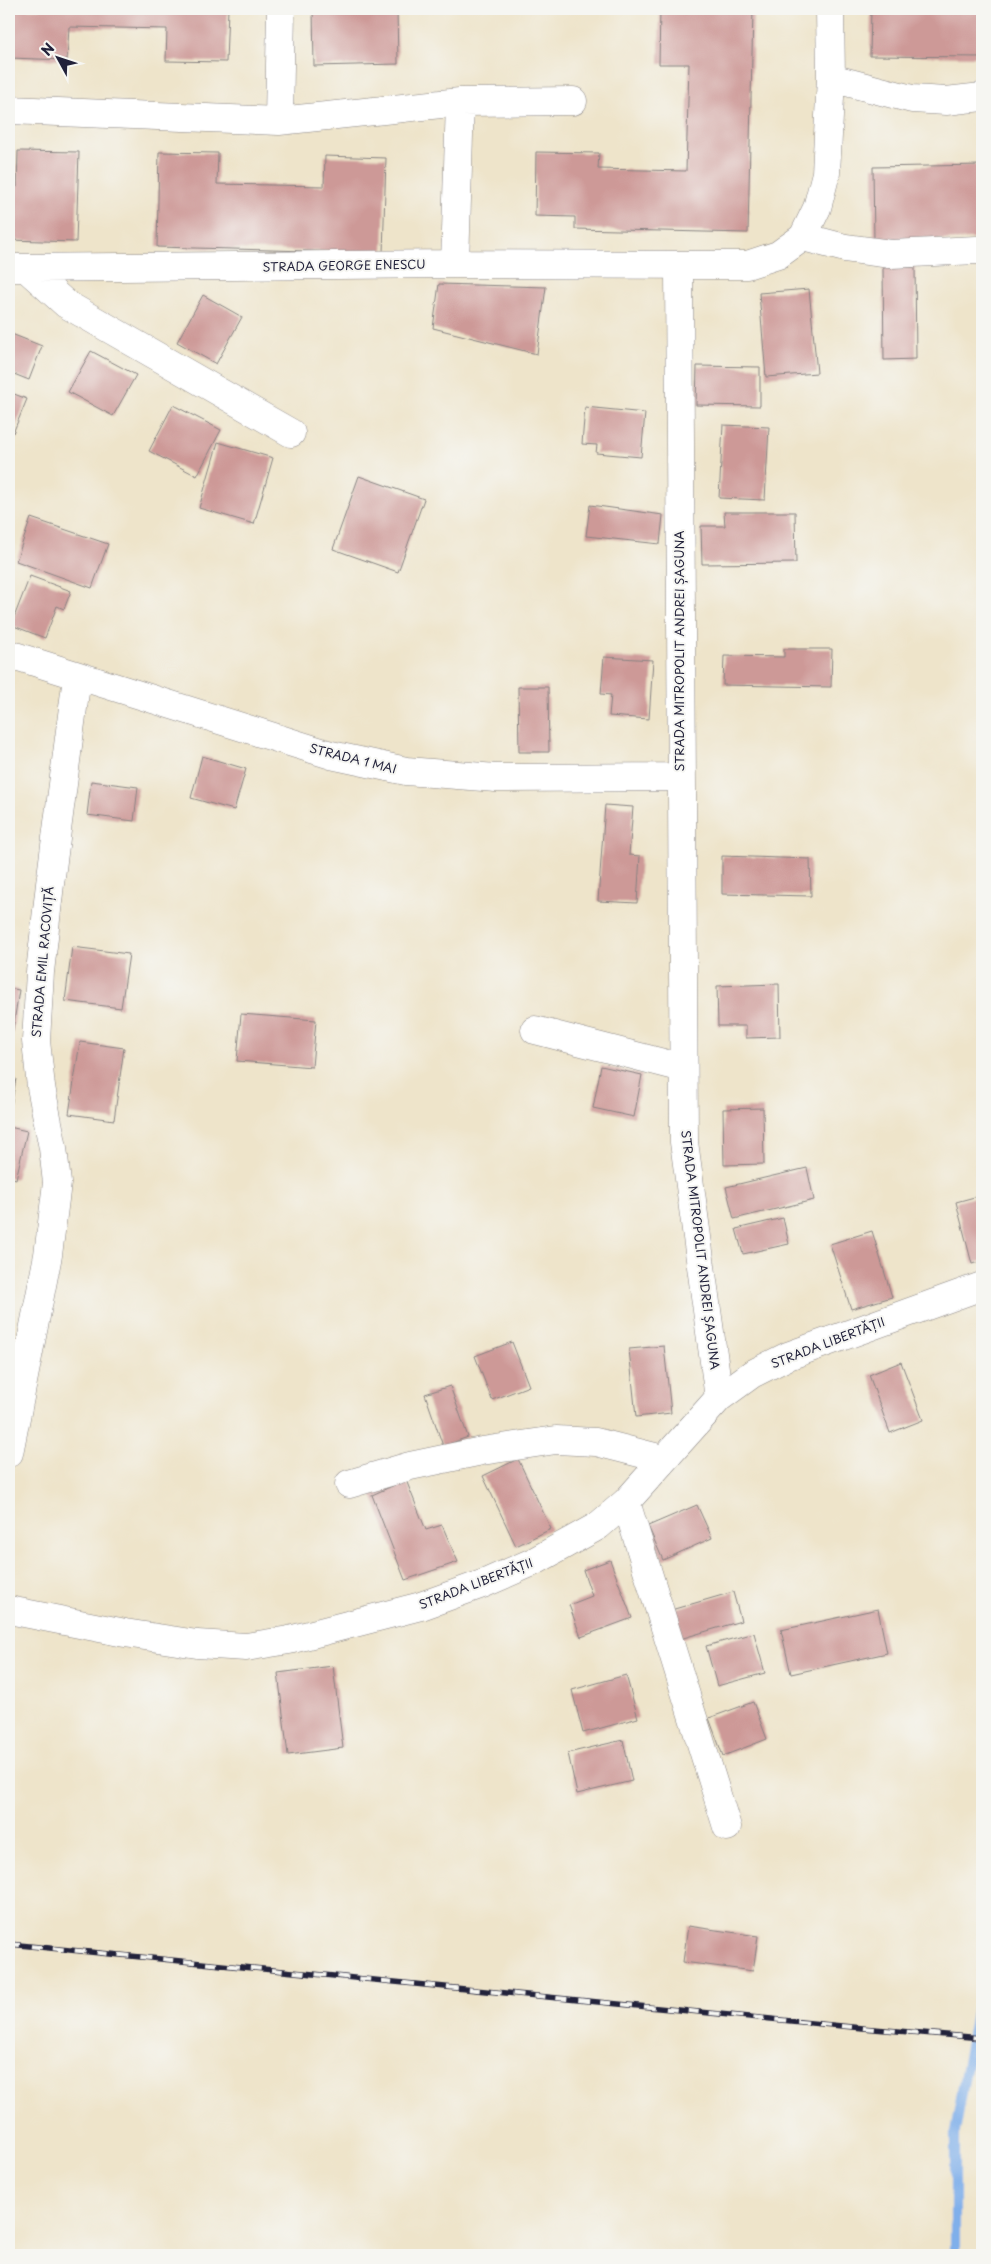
<svg xmlns="http://www.w3.org/2000/svg" width="991" height="2264" font-family="'Playpen Sans',sans-serif">
  <rect width="100%" height="100%" fill="#f6f6f2"/>
  <filter id="ink" filterUnits="userSpaceOnUse"><feTurbulence type="fractalNoise" baseFrequency=".02" numOctaves="2"/><feDisplacementMap in="SourceGraphic" scale="10" xChannelSelector="R" yChannelSelector="G"/><feConvolveMatrix kernelMatrix="1 2 1 2 8 2 1 2 1" color-interpolation-filters="sRGB"/></filter>
  <filter id="wash" filterUnits="userSpaceOnUse"><feTurbulence type="fractalNoise" baseFrequency=".0096" numOctaves="4" result="noise"/><feDisplacementMap in="SourceGraphic" scale="20" xChannelSelector="R" yChannelSelector="G"/><feGaussianBlur stdDeviation="1.12" result="paint"/><feColorMatrix in="noise" values="0 0 0 0 0 0 0 0 0 0 0 0 0 0 0 0 0 1.4 0 .05"/><feComposite in="paint" operator="in"/></filter>
  <g filter="url(#wash)">
    <rect width="100%" height="100%" fill="#eee4ca"/>
    <g fill="none" stroke-linecap="round" stroke-linejoin="round">
      <path stroke="#7fafea" stroke-width="10" d="M 955,2255 L 955,2132 L 979,1995 L 982,1990"/>
    </g>
    <g id="blocks">
      <path fill="#cd9997" d="M 9,9 L 228,9 L 226,62 L 166,61 L 167,29 L 69,27 L 67,60 L 9,58 Z
        M 313,9 L 397,9 L 398,64 L 314,66 Z
        M 660,9 L 753,9 L 748,233 L 575,229 L 575,217 L 535,216 L 536,152 L 599,153 L 598,169 L 686,171 L 689,64 L 659,64 Z
        M 871,9 L 982,9 L 982,57 L 870,56 Z
        M 18,151 L 79,152 L 76,242 L 9,240 L 9,186 L 17,187 Z
        M 159,152 L 218,153 L 217,184 L 324,186 L 325,156 L 386,158 L 383,253 L 157,247 Z
        M 982,165 L 982,239 L 874,241 L 873,167 Z
        M 915,267 L 916,359 L 884,360 L 883,268 Z
        M 439,284 L 546,287 L 537,354 L 433,328 Z
        M 809,289 L 817,373 L 766,377 L 759,293 Z
        M 203,295 L 242,317 L 216,364 L 177,342 Z
        M 9,333 L 42,346 L 29,380 L 9,372 Z
        M 91,351 L 136,375 L 113,416 L 68,392 Z
        M 697,366 L 760,367 L 760,406 L 696,405 Z
        M 9,392 L 27,399 L 13,433 L 9,432 Z
        M 173,405 L 221,430 L 197,476 L 149,451 Z
        M 585,407 L 645,413 L 641,457 L 596,453 L 597,445 L 582,444 Z
        M 723,425 L 769,427 L 765,500 L 719,498 Z
        M 218,442 L 273,458 L 254,524 L 199,508 Z
        M 359,476 L 424,499 L 398,572 L 333,549 Z
        M 590,505 L 663,515 L 660,544 L 586,536 Z
        M 724,512 L 795,512 L 796,563 L 702,564 L 701,526 L 725,526 Z
        M 31,518 L 108,544 L 92,588 L 16,561 Z
        M 30,576 L 71,591 L 64,609 L 57,606 L 45,638 L 11,625 Z
        M 784,649 L 832,649 L 831,687 L 723,685 L 724,656 L 784,657 Z
        M 604,657 L 653,660 L 649,719 L 609,716 L 611,695 L 601,694 Z
        M 518,687 L 548,687 L 549,752 L 519,752 Z
        M 202,756 L 246,769 L 234,810 L 191,798 Z
        M 91,781 L 138,787 L 134,821 L 87,815 Z
        M 605,805 L 633,807 L 629,855 L 640,856 L 637,903 L 598,901 Z
        M 722,856 L 810,859 L 811,896 L 722,894 Z
        M 72,947 L 129,954 L 121,1008 L 65,1001 Z
        M 779,984 L 780,1037 L 746,1038 L 746,1026 L 718,1026 L 717,986 Z
        M 9,988 L 19,990 L 10,1048 L 9,1048 Z
        M 241,1014 L 316,1020 L 312,1067 L 237,1061 Z
        M 80,1042 L 124,1048 L 114,1120 L 69,1114 Z
        M 601,1066 L 642,1075 L 634,1117 L 593,1108 Z
        M 9,1078 L 16,1079 L 10,1112 L 9,1111 Z
        M 763,1108 L 764,1164 L 724,1165 L 723,1109 Z
        M 9,1127 L 27,1131 L 16,1179 L 9,1177 Z
        M 807,1168 L 814,1200 L 734,1219 L 726,1187 Z
        M 982,1195 L 982,1261 L 972,1264 L 956,1202 Z
        M 783,1218 L 789,1244 L 743,1254 L 736,1229 Z
        M 872,1231 L 892,1297 L 851,1309 L 830,1244 Z
        M 512,1342 L 529,1386 L 492,1400 L 475,1356 Z
        M 664,1346 L 671,1413 L 636,1417 L 629,1349 Z
        M 901,1362 L 923,1420 L 890,1433 L 869,1375 Z
        M 450,1386 L 468,1437 L 443,1446 L 425,1394 Z
        M 518,1459 L 551,1529 L 516,1546 L 483,1476 Z
        M 406,1480 L 426,1530 L 442,1525 L 458,1562 L 405,1580 L 372,1495 Z
        M 697,1505 L 712,1538 L 663,1560 L 648,1526 Z
        M 610,1560 L 632,1618 L 581,1637 L 569,1605 L 592,1596 L 583,1570 Z
        M 733,1592 L 741,1621 L 680,1639 L 671,1610 Z
        M 878,1609 L 887,1653 L 791,1674 L 781,1630 Z
        M 754,1633 L 765,1673 L 717,1686 L 706,1646 Z
        M 333,1666 L 343,1748 L 288,1755 L 278,1673 Z
        M 626,1675 L 638,1718 L 583,1733 L 572,1690 Z
        M 753,1702 L 767,1739 L 723,1756 L 709,1718 Z
        M 623,1740 L 632,1781 L 577,1794 L 568,1753 Z
        M 688,1926 L 758,1936 L 753,1971 L 683,1962 Z"/>
    </g>
  </g>
  <g filter="url(#ink)">
    <use href="#blocks" fill-opacity="0" stroke="#888382" stroke-width="1"/>
    <g fill="none" stroke-linecap="round" stroke-linejoin="round">
      <defs>
        <path id="minor" d="M 831,78 L 912,99 L 946,101 L 982,97
          M 9,110 L 279,121 L 460,102 L 573,101
          M 279,121 L 281,9
          M 803,237 L 845,248 L 891,254 L 977,250
          M 455,264 L 460,102
          M 679,266 L 684,1142 L 719,1398
          M 9,268 L 455,264 L 747,265 L 778,255 L 803,237 L 817,208 L 826,173 L 831,78 L 830,9
          M 27,269 L 66,304 L 291,433
          M 9,654 L 331,755 L 406,771 L 496,778 L 681,777
          M 535,1030 L 683,1068
          M 9,1453 L 48,1255 L 57,1183 L 53,1148 L 41,1087 L 36,1041 L 40,972 L 50,884 L 77,677
          M 349,1484 L 410,1466 L 482,1451 L 556,1440 L 596,1442 L 663,1459
          M 626,1502 L 727,1827
          M 9,1610 L 125,1633 L 197,1644 L 246,1647 L 289,1640 L 421,1606 L 485,1583 L 535,1561 L 598,1526 L 626,1502 L 719,1398 L 752,1374 L 788,1356 L 982,1286"/>
      </defs>
      <use href="#minor" stroke="#888382" stroke-width="29"/>
      <use href="#minor" stroke="#fff" stroke-width="28"/>
      <defs>
        <path id="rail" d="M 9,1944 L 862,2028 L 982,2038"/>
      </defs>
      <use href="#rail" stroke="#22223b" stroke-width="5.5"/>
      <use href="#rail" stroke="#f6f6f2" stroke-width="4" stroke-dasharray="11" stroke-linecap="butt"/>
    </g>
  </g>
  <g text-anchor="middle" stroke-width="4" stroke-linejoin="round" paint-order="stroke">
    <g font-size="12" fill="#22223b" stroke="#f6f6f2">
      <text transform="translate(344 266) rotate(-1)" y="4">STRADA GEORGE ENESCU</text>
      <text transform="translate(680 651) rotate(-90)" y="4">STRADA MITROPOLIT ANDREI ȘAGUNA</text>
      <text transform="translate(353 759) rotate(14)" y="4">STRADA 1 MAI</text>
      <text transform="translate(43 962) rotate(-85)" y="4">STRADA EMIL RACOVIȚĂ</text>
      <text transform="translate(700 1250) rotate(83)" y="4">STRADA MITROPOLIT ANDREI ȘAGUNA</text>
      <text transform="translate(828 1343) rotate(-21)" y="4">STRADA LIBERTĂȚII</text>
      <text transform="translate(476 1584) rotate(-21)" y="4">STRADA LIBERTĂȚII</text>
    </g>
  </g>
  <rect width="991" height="2264" fill="none" stroke="#f6f6f2" stroke-width="30"/>
  <g transform="translate(58 58) rotate(310)" stroke="#f6f6f2" stroke-width="4" paint-order="stroke">
  <path d="M0-4L9 19L0 12L-9 19Z" fill="#22223b"/>
  <text y="-8" font-size="14" font-weight="bold" text-anchor="middle" fill="#22223b">N</text>
  </g>
</svg>
